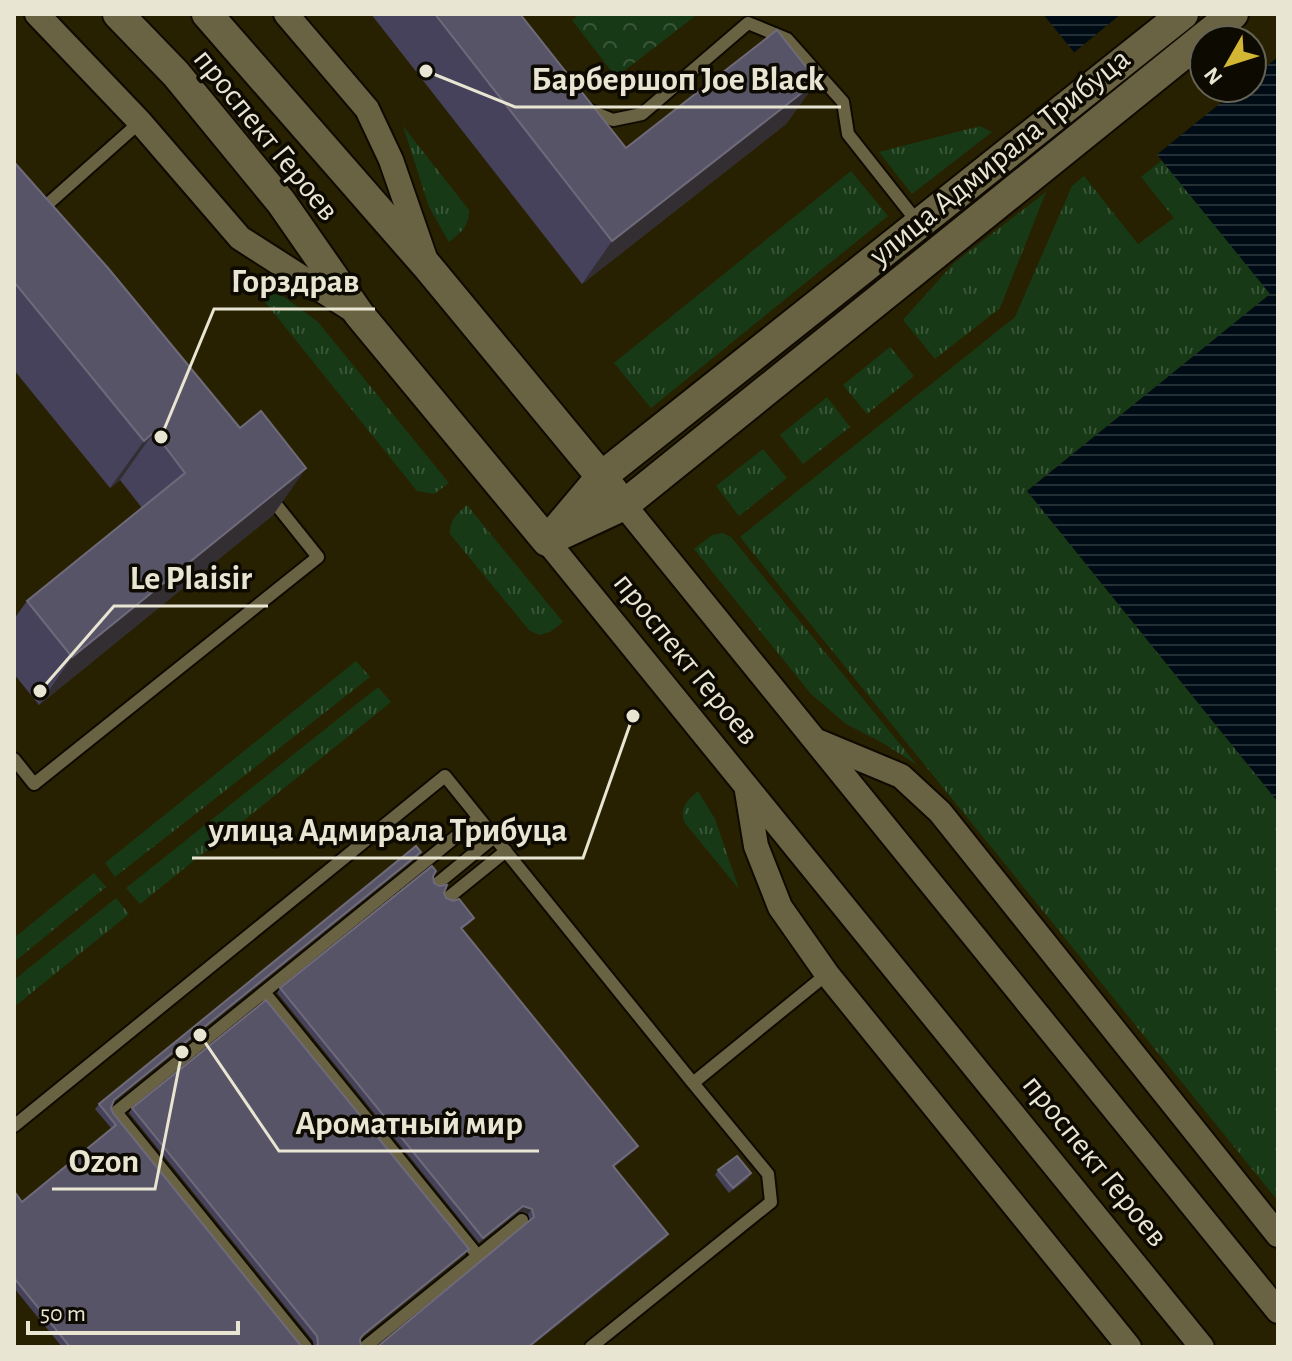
<svg xmlns="http://www.w3.org/2000/svg" width="1292" height="1361" font-family="'Alegreya Sans',sans-serif">
  <defs>
    <pattern id="grass-tufts" width="24" height="20" patternUnits="userSpaceOnUse" patternTransform="scale(2)"><rect width="24" height="20" fill="#173916"/><path d="M3 7l-1-3M5 7V3M7 7l1-3M15 17l-1-3M17 17v-4M19 17l1-3" fill="none" stroke="#395637"/></pattern>
    <pattern id="park-crowns" width="20" height="18" patternUnits="userSpaceOnUse" patternTransform="scale(2)"><rect width="20" height="18" fill="#173916"/><path d="M2 6a3 3 0 1 1 6 0M12 15a3 3 0 1 1 6 0" fill="none" stroke="#395637"/></pattern>
    <pattern id="water-rules" width="6" height="5" patternUnits="userSpaceOnUse" patternTransform="scale(2)"><rect width="6" height="5" fill="#000c15"/><path d="M0 2.5h6" fill="none" stroke="#252f36"/></pattern>
  </defs>
  <rect width="100%" height="100%" fill="#272102"/>
  <path fill="url(#grass-tufts)" d="M 403,126 L 469,210 C 469,226 462,232 449,242 L 429,207 Z
    M 980,126 L 992,132 L 912,194 L 879,152 Z
    M 1162,160 L 1271,294 L 1027,491 L 1278,802 L 1278,1201 L 740,537 L 1015,317 L 1072,186 L 1084,176 L 1138,244 L 1174,218 L 1141,177 Z
    M 851,171 L 888,216 L 651,408 L 614,363 Z
    M 1046,192 L 1000,308 L 935,359 L 903,320 L 954,263 Z
    M 241,272 L 287,299 L 318,322 L 449,483 L 434,494 L 417,491 Z
    M 890,347 L 914,376 L 867,414 L 843,385 Z
    M 827,397 L 850,427 L 803,464 L 780,435 Z
    M 763,449 L 787,478 L 739,516 L 716,486 Z
    M 467,505 L 563,622 L 550,632 L 539,635 L 529,630 L 450,534 C 449,520 458,513 467,505 Z
    M 723,533 L 731,537 L 917,765 L 883,743 L 846,724 L 811,694 L 694,549 L 712,535 Z
    M 356,661 L 370,677 L 115,877 L 105,863 Z
    M 378,687 L 391,702 L 140,904 L 126,888 Z
    M 698,791 L 715,819 L 739,889 L 684,822 C 680,807 687,801 698,791 Z
    M 94,873 L 106,887 L 14,962 L 14,938 Z
    M 116,898 L 129,914 L 14,1007 L 14,980 Z"/>
  <path fill="url(#park-crowns)" d="M 580,14 L 691,14 L 694,17 L 616,77 L 572,20 Z"/>
  <path fill="url(#water-rules)" fill-rule="evenodd" d="M 1043,14 L 1278,14 L 1278,802 L 1027,491 L 1270,294 ZM 1204,40 L 1252,40 L 1252,88 L 1204,88 Z"/>
  <path fill="#272102" d="M 1121,14 L 1278,14 L 1278,57 L 1252,78 L 1252,40 L 1204,40 L 1204,88 L 1239,88 L 1154,157 L 1071,55 Z"/>
  <g fill="none" stroke-linecap="round" stroke-linejoin="round">
    <defs>
      <path id="service" d="M 586,109 L 613,120 L 642,114 L 748,23 L 787,39 L 843,102 L 848,134 L 919,224
        M 40,211 L 140,122
        M 14,759 L 34,784 L 318,557 L 270,497
        M 438,883 L 494,837
        M 449,897 L 506,851
        M 264,992 L 478,1256
        M 14,1126 L 445,776 L 693,1083
        M 306,1347 L 116,1112 L 479,818
        M 365,1347 L 522,1220
        M 591,1347 L 771,1202 L 768,1174 L 693,1083 L 827,974"/>
      <path id="minor" d="M 37,14 L 140,122 L 240,238 L 354,311
        M 286,14 L 367,109 L 391,160 L 425,258
        M 624,505 L 1278,1311
        M 547,541 L 1202,1347
        M 817,741 L 901,776 L 940,812 L 1278,1235
        M 747,791 L 756,846 L 780,907 L 827,974 L 1129,1347"/>
      <path id="tertiary" d="M 118,14 L 176,74 L 281,202 L 359,314 L 547,541
        M 207,14 L 428,267 L 613,491
        M 553,534 L 601,477 L 1183,14
        M 547,541 L 624,505 L 1233,14"/>
    </defs>
    <use href="#service" stroke="#0f0a00" stroke-width="16"/>
    <use href="#minor" stroke="#0f0a00" stroke-width="28"/>
    <use href="#tertiary" stroke="#0f0a00" stroke-width="34"/>
    <use href="#service" stroke="#6a6343" stroke-width="12"/>
    <use href="#minor" stroke="#6a6343" stroke-width="24"/>
    <use href="#tertiary" stroke="#6a6343" stroke-width="30"/>
  </g>
  <path fill="#46425b" d="M 371,14 L 520,14 L 626,148 L 817,81 L 786,124 L 582,284 Z
    M 14,162 L 240,428 L 306,468 L 273,515 L 39,705 L 14,674 L 14,619 L 27,601 L 142,508 L 120,480 L 110,488 L 14,370 Z
    M 417,857 L 112,1103 L 111,1108 L 113,1113 L 302,1347 L 62,1347 L 14,1288 L 14,1191 L 22,1202 L 112,1129 L 95,1109 L 99,1104 Z
    M 433,876 L 434,883 L 444,893 L 446,898 L 474,918 L 470,923 L 462,929 L 638,1146 L 634,1151 L 614,1167 L 668,1234 L 665,1239 L 530,1221 L 528,1214 L 520,1211 L 479,1243 L 277,993 L 280,988 Z
    M 132,1108 L 465,1254 L 360,1339 L 361,1347 L 314,1347 L 313,1341 L 129,1113 Z
    M 718,1170 L 748,1179 L 729,1193 L 715,1175 Z"/>
  <path fill="#322e32" d="M 817,81 L 786,124 L 582,284 L 612,241 Z
    M 154,432 L 120,480 L 110,488 L 144,441 Z
    M 306,468 L 273,515 L 39,705 L 72,657 Z
    M 421,852 L 417,857 L 110,1105 L 114,1100 Z
    M 638,1146 L 634,1151 L 610,1171 L 613,1166 Z
    M 751,1173 L 748,1179 L 729,1193 L 733,1188 Z
    M 523,1206 L 532,1209 L 528,1214 L 520,1211 L 479,1243 L 483,1238 Z
    M 668,1234 L 665,1239 L 531,1347 L 528,1347 Z
    M 469,1249 L 465,1254 L 359,1340 L 363,1335 Z"/>
  <path fill="#585468" stroke="#6e6a79" stroke-width="2" d="M 435,14 L 520,14 L 626,148 L 777,30 L 817,81 L 612,241 Z
    M 14,162 L 108,268 L 240,428 L 261,411 L 306,468 L 72,657 L 27,601 L 185,473 L 154,432 L 144,441 L 14,282 Z
    M 416,846 L 421,852 L 114,1100 L 111,1108 L 113,1113 L 302,1347 L 70,1347 L 14,1278 L 14,1191 L 22,1202 L 116,1125 L 99,1104 Z
    M 432,866 L 436,871 L 433,876 L 434,883 L 439,886 L 447,885 L 444,893 L 446,898 L 453,901 L 459,899 L 474,918 L 461,928 L 638,1146 L 613,1166 L 668,1234 L 528,1347 L 377,1347 L 534,1217 L 532,1209 L 523,1206 L 483,1238 L 280,988 Z
    M 266,1000 L 469,1249 L 363,1335 L 360,1339 L 361,1347 L 316,1347 L 318,1344 L 317,1336 L 132,1108 Z
    M 737,1156 L 751,1173 L 733,1188 L 718,1170 Z"/>
  <g text-anchor="middle" stroke-width="7" stroke-linejoin="round" paint-order="stroke">
    <g font-size="32" fill="#e9e5d3" stroke="#0d0a02">
      <text transform="translate(267 134) rotate(51)" y="11">проспект Героев</text>
      <text transform="translate(999 156) rotate(-39)" y="11">улица Адмирала Трибуца</text>
      <text transform="translate(687 658) rotate(51)" y="11">проспект Героев</text>
      <text transform="translate(1096 1160) rotate(51)" y="11">проспект Героев</text>
    </g>
  </g>
  <path fill="none" stroke="#e9e5d3" stroke-width="3" d="M426 71L515 107H841M161 437L214 309H375M40 691L114 606H268M633 716L583 858H192M200 1035L279 1151H539M182 1052L155 1189H52"/>
  <g fill="#e9e5d3" stroke="#0d0a02" stroke-width="3">
    <circle cx="426" cy="71" r="8"/>
    <circle cx="161" cy="437" r="8"/>
    <circle cx="40" cy="691" r="8"/>
    <circle cx="633" cy="716" r="8"/>
    <circle cx="200" cy="1035" r="8"/>
    <circle cx="182" cy="1052" r="8"/>
  </g>
  <g font-size="34" text-anchor="middle" font-weight="bold" fill="#e9e5d3" stroke="#0d0a02" stroke-width="7" stroke-linejoin="round" paint-order="stroke">
    <text x="678" y="90">Барбершоп Joe Black</text>
    <text x="295" y="292">Горздрав</text>
    <text x="191" y="589">Le Plaisir</text>
    <text x="388" y="841">улица Адмирала Трибуца</text>
    <text x="409" y="1134">Ароматный мир</text>
    <text x="104" y="1172">Ozon</text>
  </g>
  <rect width="1292" height="1361" fill="none" stroke="#e9e5d3" stroke-width="32"/>
  <g transform="translate(1228 64) rotate(231)"><circle r="38" fill="#0d0a02" stroke="#656256" stroke-width="2"/>
  <path d="M0-6L14 30L0 20L-14 30Z" fill="#d4b635"/>
  <text y="-12" font-size="22" font-weight="bold" text-anchor="middle" fill="#e9e5d3">N</text>
  </g>
  <path d="M28 1321v12h210v-12" fill="none" stroke="#e9e5d3" stroke-width="4"/>
  <text x="40" y="1321" font-size="24" fill="#e9e5d3" stroke="#0d0a02" stroke-width="6" paint-order="stroke">50 m</text>
</svg>
